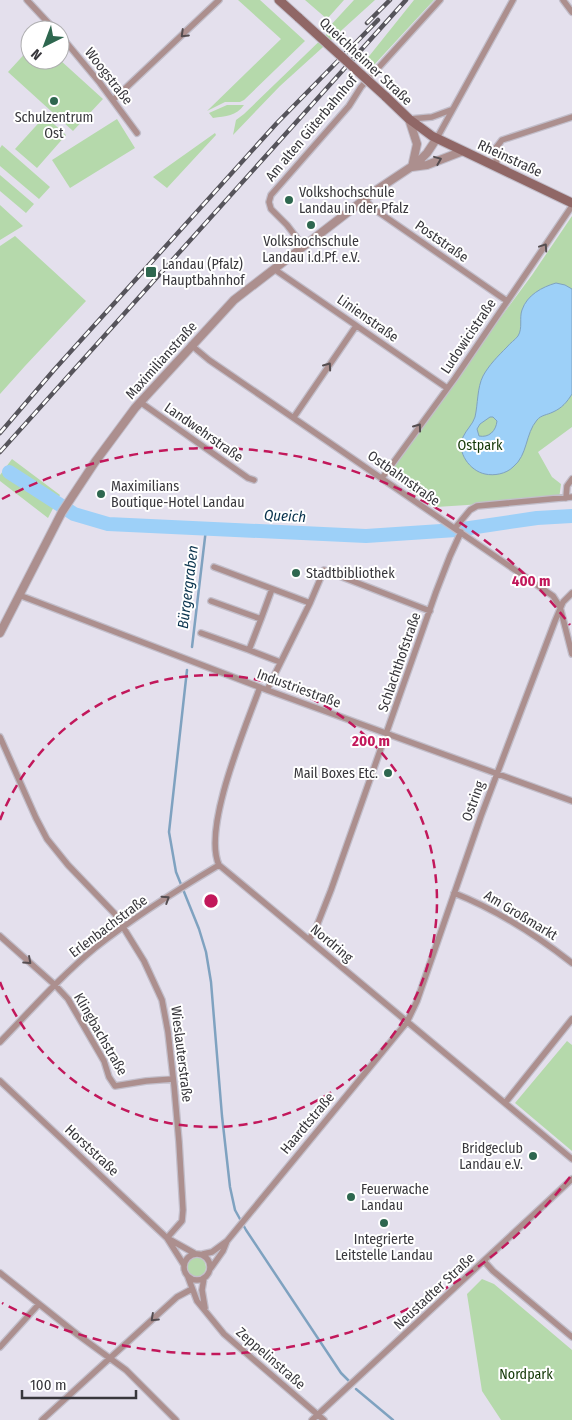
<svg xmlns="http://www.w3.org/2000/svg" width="572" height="1420" font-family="'Fira Sans Condensed',sans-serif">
  <rect width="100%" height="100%" fill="#e4e0ed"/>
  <path fill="#b5d9ab" d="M 238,0 L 260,0 L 305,41 L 244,100 L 240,102 L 225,102 L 207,111 L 281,39 Z
    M 305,0 L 344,0 L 327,19 Z
    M 354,0 L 375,0 L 280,86 L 233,135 L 236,120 L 244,114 L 332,29 L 329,27 Z
    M 414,0 L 434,0 L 373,66 L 366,60 Z
    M 30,48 L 30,60 L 60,60 L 103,99 L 73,131 L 8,72 Z
    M 227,105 L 244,105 C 236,116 226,116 213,118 L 209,113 Z
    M 45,116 L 66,135 L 37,168 L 15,149 Z
    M 117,119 L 135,148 L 70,188 L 52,160 Z
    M 215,133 L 216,135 L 167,188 L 153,177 Z
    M 2,145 L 50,187 L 39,199 L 0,166 L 0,148 Z
    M 0,175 L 34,204 L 26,213 L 0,191 Z
    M 0,205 L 23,226 L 0,240 Z
    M 572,216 L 572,427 L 538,452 L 552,477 L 561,484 L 559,499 L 436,507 L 431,506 L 386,473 L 532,275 Z
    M 15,236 L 86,301 L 25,366 L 0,394 L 0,246 Z
    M 12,459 L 60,495 L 48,518 L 0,481 L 0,475 Z
    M 567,1041 L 572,1045 L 572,1151 L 515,1103 Z
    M186 1267a10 10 0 1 1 20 0a10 10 0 1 1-20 0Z
    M 482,1279 L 494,1284 L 572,1350 L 572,1420 L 501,1420 L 482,1391 L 467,1294 Z"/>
  <path fill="#9dd0f8" stroke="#7fa2c0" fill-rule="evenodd" d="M 556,283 L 565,285 L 572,289 L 572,394 C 567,402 562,408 553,412 C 547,415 541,415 537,420 C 525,434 528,455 513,467 C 506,474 494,476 485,474 C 470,471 456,452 463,437 C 466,430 473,424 475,417 C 478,404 477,388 483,376 C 489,365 498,356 507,347 C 510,343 515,340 518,336 C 523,328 519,318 522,310 C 527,295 542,287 556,283 ZM 490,417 L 493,417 L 497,421 C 496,431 489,438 479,436 L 477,429 L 480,424 Z"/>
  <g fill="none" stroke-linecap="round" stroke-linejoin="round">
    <path stroke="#7fa2c0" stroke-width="2.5" d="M 192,647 L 206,529
      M 187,670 L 169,832 L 176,872 L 199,929 L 206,952 L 211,982 L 222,1116 L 230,1187 L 235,1210 L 246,1230 L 341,1373 L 351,1383
      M 356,1389 L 393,1420"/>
    <path stroke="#9dd0f8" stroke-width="14" d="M 9,472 L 74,514 L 108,524 L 366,536 L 456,530 L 537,518 L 572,516"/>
    <defs>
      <path id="minor" d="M 27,0 L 55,30
        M 563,0 L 572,12
        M 60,35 L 100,83 L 137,133
        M 113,100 L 219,0
        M 410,119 L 432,117 L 451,110
        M 437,138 L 513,0
        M 497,166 L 495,149 L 502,140 L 572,117
        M 364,199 L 374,209 L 507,301
        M 303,246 L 287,225 L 271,209 L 269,202 L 271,195 L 349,106 L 361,87 L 440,0
        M 274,269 L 447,388
        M 191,345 L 209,360 L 553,596 L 560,607 L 572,654
        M 140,402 L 248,478 L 254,480
        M 294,417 L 356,326
        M 382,478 L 455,378 L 572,206
        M 566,498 L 567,486 L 572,479
        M 455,528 L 470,510 L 477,506 L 572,497
        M 214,567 L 310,603 L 324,570 L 430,611
        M 19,595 L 267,690 L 572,801
        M 211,601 L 261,619 L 272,589
        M 201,633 L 249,650 L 261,619
        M 249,650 L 280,662
        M 260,687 C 246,726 202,828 219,865 L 572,1159
        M 267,690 L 310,603
        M 0,737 L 36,818 L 47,839 L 68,865 L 115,914 L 144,961 L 162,1000 L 168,1032 L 174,1085 L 179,1142 L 183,1210 L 182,1221 L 167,1238
        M 454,893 C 497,910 536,935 572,963
        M 0,936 L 55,985 L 68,999 L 104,1061 L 109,1077 L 115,1086 L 146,1081 L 173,1079
        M 309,940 L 316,928 L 331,890 L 436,592 L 450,556 L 461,532
        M 0,1042 C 31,1010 61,976 95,948 C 134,917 177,890 219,865
        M 0,1081 L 167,1238 L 194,1253
        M 505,1103 L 572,1019
        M 167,1238 L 184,1265
        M184 1267a13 13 0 1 1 26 0a13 13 0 1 1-26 0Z
        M 203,1254 L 212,1252 L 227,1241 L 407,1022 L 417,1001 L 481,816 L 555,621 L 563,602 L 572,593
        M 484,1261 L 493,1271 L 572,1337
        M 211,1268 L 223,1251 L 227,1241
        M 0,1273 L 78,1335 L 126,1370 L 176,1420
        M 188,1277 L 197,1301 L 224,1334 L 324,1420
        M 204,1278 L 202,1290 L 205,1308
        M 0,1347 L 39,1304
        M 42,1420 L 177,1297 L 192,1289
        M 312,1420 L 572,1179"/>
      <path id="tertiary" d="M 409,119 L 417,144 L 412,167
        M 412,167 L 427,165 L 463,151
        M 0,633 L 62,512 L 95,462 L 135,408 L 234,300 L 378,189 L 417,163 L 427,153 L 437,138"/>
      <path id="secondary" d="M 279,0 L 299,18
        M 385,96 L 409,119 L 432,136 L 572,203"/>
    </defs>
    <use href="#minor" stroke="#c2beca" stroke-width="8"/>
    <use href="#tertiary" stroke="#c2beca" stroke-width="10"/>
    <use href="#secondary" stroke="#c2beca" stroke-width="11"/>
    <use href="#minor" stroke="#ac8f8e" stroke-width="5.5"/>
    <use href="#tertiary" stroke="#ac8f8e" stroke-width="8"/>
    <use href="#secondary" stroke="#906766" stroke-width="9"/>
    <defs>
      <path id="rail" d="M 367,23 L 390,0
        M 0,433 L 54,370 L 277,123 L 378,20
        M 0,452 L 406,0"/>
    </defs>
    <use href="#rail" stroke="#56545b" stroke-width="4.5"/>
    <use href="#rail" stroke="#fff" stroke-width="2.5" stroke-dasharray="8" stroke-linecap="butt"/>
    <defs>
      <path id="secondary-bridge" d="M 299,18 L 385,96"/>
    </defs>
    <use href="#secondary-bridge" stroke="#c2beca" stroke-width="11" stroke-linecap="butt"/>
    <use href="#secondary-bridge" stroke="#906766" stroke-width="9"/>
  </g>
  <defs><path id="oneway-chevron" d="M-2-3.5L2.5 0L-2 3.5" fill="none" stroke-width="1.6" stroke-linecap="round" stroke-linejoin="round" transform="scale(1.25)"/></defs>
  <g stroke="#554d50">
    <use href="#oneway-chevron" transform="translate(184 34) rotate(136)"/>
    <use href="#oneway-chevron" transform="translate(438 160) rotate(-22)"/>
    <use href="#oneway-chevron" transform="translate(544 247) rotate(-56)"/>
    <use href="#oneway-chevron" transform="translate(328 366) rotate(-55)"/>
    <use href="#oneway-chevron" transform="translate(418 427) rotate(-54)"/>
    <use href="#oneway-chevron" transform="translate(166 899) rotate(-33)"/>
    <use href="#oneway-chevron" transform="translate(28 961) rotate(42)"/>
    <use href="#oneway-chevron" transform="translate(154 1318) rotate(137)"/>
  </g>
  <g fill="none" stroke="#c2185b" stroke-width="2.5" stroke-dasharray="9 6">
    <path d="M0 820A226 226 0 1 1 0 982"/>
    <path d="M570 1177A453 453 0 0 1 2 1303M2 499A453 453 0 0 1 570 625"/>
  </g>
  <g fill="#2e674f" stroke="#fff" stroke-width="2">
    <circle cx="54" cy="101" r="5"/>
    <circle cx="289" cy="200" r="5"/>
    <circle cx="311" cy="225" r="5"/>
    <rect x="145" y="266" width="12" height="12" rx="2.5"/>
    <circle cx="101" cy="494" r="5"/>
    <circle cx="296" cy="573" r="5"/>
    <circle cx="388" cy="773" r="5"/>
    <circle cx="533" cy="1156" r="5"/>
    <circle cx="351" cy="1197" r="5"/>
    <circle cx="384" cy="1223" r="5"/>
  </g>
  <g text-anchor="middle" stroke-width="4" stroke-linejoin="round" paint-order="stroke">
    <g font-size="14" fill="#38373c" stroke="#fff">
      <text transform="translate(366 61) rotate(43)" y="5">Queichheimer Straße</text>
      <text transform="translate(109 76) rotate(52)" y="5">Woogstraße</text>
      <text transform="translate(311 128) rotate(-50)" y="5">Am alten Güterbahnhof</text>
      <text transform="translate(510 158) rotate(25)" y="5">Rheinstraße</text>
      <text transform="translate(442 241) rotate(35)" y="5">Poststraße</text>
      <text transform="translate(368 318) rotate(35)" y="5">Linienstraße</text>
      <text transform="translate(468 336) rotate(-56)" y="5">Ludowicistraße</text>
      <text transform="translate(161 360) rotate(-48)" y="5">Maximilianstraße</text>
      <text transform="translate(204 432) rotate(35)" y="5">Landwehrstraße</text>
      <text transform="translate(404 478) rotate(35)" y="5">Ostbahnstraße</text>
      <text transform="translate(399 662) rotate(-71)" y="5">Schlachthofstraße</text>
      <text transform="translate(299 688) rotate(20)" y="5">Industriestraße</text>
      <text transform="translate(473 801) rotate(-70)" y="5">Ostring</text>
      <text transform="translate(521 915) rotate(31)" y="5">Am Großmarkt</text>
      <text transform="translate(108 926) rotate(-37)" y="5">Erlenbachstraße</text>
      <text transform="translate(332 943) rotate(40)" y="5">Nordring</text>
      <text transform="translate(101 1034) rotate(60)" y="5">Klingbachstraße</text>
      <text transform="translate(182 1054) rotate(83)" y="5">Wieslauterstraße</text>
      <text transform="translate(307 1123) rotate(-50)" y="5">Haardtstraße</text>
      <text transform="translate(92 1150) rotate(43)" y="5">Horststraße</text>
      <text transform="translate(434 1291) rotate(-43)" y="5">Neustadter Straße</text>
      <text transform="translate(271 1358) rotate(41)" y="5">Zeppelinstraße</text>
    </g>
    <g font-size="14" fill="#38373c" stroke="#fff" text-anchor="start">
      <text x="54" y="122" text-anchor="middle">Schulzentrum<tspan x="54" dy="16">Ost</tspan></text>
      <text x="299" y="197">Volkshochschule<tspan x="299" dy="16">Landau in der Pfalz</tspan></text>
      <text x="311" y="246" text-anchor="middle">Volkshochschule<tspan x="311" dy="16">Landau i.d.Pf. e.V.</tspan></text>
      <text x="162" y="269">Landau (Pfalz)<tspan x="162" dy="16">Hauptbahnhof</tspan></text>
      <text x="111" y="491">Maximilians<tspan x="111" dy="16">Boutique-Hotel Landau</tspan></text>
      <text x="306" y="578">Stadtbibliothek</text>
      <text x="378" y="778" text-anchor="end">Mail Boxes Etc.</text>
      <text x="523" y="1153" text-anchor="end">Bridgeclub<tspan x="523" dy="16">Landau e.V.</tspan></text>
      <text x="361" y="1194">Feuerwache<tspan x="361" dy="16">Landau</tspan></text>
      <text x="384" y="1244" text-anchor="middle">Integrierte<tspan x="384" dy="16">Leitstelle Landau</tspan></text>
    </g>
    <g font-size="14" fill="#123605" stroke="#fff">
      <text x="480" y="450">Ostpark</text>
      <text x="526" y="1379">Nordpark</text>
    </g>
    <g font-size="15" font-style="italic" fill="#09334d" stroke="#fff">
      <text transform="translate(285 516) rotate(3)" y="5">Queich</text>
      <text transform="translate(188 587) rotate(-83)" y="5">Bürgergraben</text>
    </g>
  </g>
  <circle cx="211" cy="901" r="8" fill="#c2185b" stroke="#fff" stroke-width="2.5"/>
  <g font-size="15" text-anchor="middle" font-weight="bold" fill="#c2185b" stroke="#fff" stroke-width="4" stroke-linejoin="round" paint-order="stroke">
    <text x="531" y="586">400 m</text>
    <text x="371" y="746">200 m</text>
  </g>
  <g transform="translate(45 45) rotate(222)"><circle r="24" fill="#ffffff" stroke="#afafb1"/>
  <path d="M0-4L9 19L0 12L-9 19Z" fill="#2e674f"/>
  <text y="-8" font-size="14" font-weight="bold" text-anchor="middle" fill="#38373c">N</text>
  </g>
  <path d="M22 1390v8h114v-8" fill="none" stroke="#38373c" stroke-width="2.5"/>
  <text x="30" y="1390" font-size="15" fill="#38373c" stroke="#ffffff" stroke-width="4" paint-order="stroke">100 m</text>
</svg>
